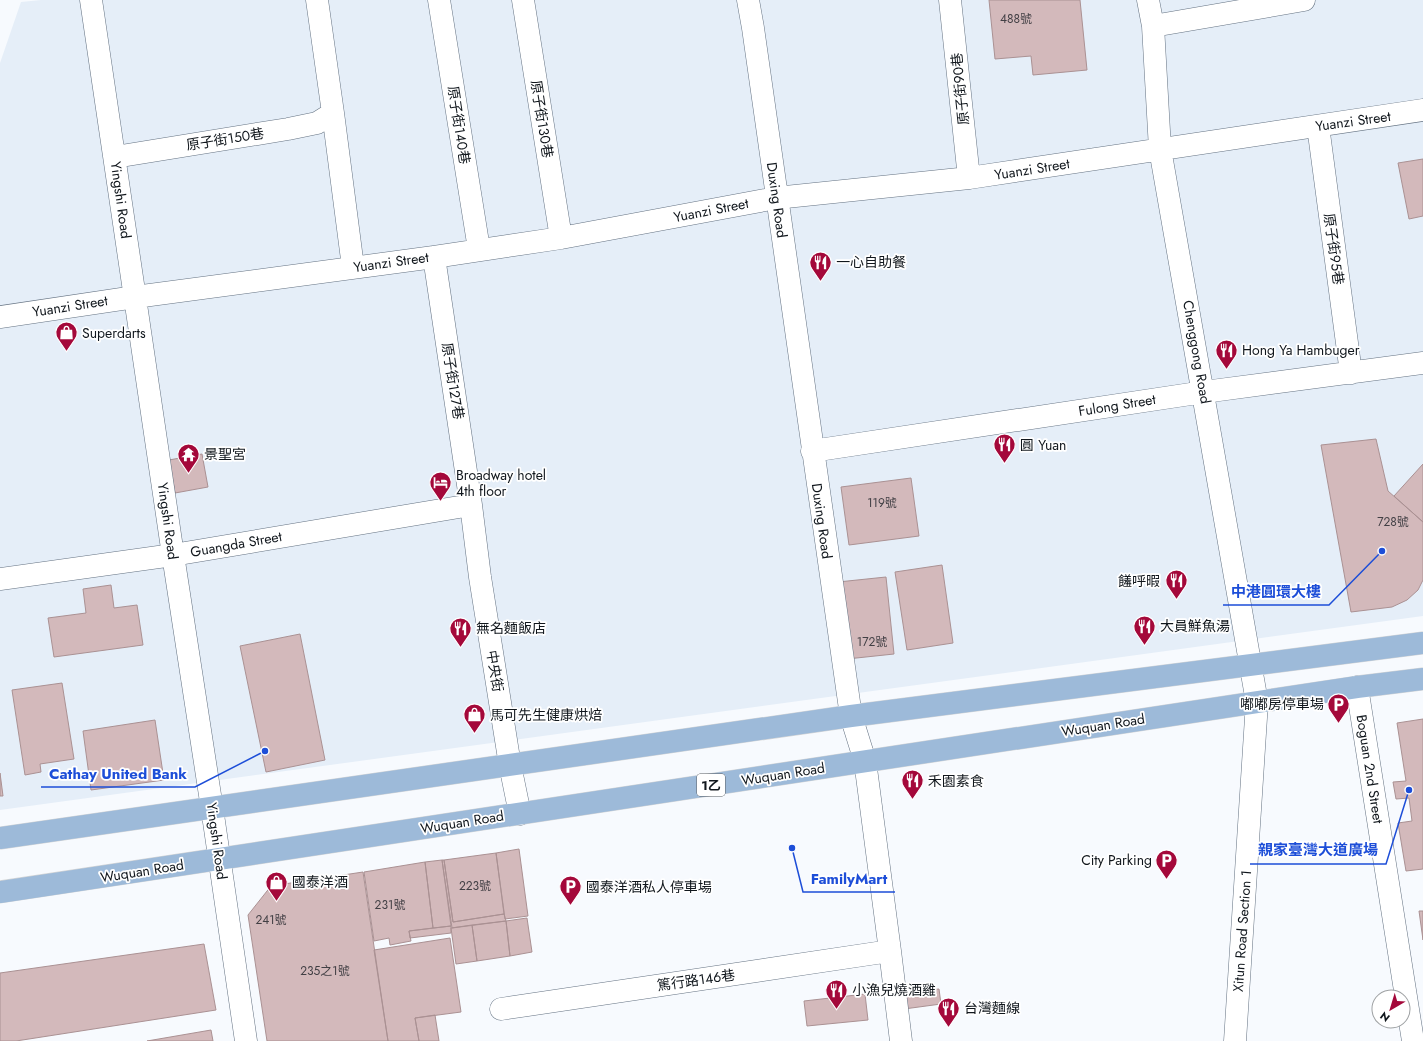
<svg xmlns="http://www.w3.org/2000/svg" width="1423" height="1041" font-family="Jost,'Noto Sans TC',sans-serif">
  <rect width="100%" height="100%" fill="#f7fafe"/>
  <path fill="#e5eef8" d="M 41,0 L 1423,0 L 1423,616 L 0,810 L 0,63 L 21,2 Z"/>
  <path fill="#d3b9bb" stroke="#aa9193" d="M 989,0 L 1080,0 L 1087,70 L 1033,75 L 1031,56 L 995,59 Z
    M 1423,159 L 1423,216 L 1409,219 L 1398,163 Z
    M 1376,439 L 1388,491 L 1423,522 L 1423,580 L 1418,590 L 1407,600 L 1392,607 L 1351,612 L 1321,445 Z
    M 202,454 L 208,487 L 175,493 L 169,460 Z
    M 1423,464 L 1423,522 L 1394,496 Z
    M 911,478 L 919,536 L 849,545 L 841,487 Z
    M 942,565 L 953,643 L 907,650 L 895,572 Z
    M 886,577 L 894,654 L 847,659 L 838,582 Z
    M 111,585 L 114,608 L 137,605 L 143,645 L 54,657 L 48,618 L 86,613 L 83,589 Z
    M 300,634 L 325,760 L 266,772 L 240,646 Z
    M 62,683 L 74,759 L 40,764 L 41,772 L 25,775 L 12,690 Z
    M 1423,719 L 1423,869 L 1406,871 L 1398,823 L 1412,821 L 1409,798 L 1396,799 L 1393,782 L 1406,781 L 1397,723 Z
    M 155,720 L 164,780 L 91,790 L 83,731 Z
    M 0,773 L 3,796 L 0,796 Z
    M 519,849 L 528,916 L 505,919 L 496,853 Z
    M 496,853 L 504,914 L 453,922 L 444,860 Z
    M 442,860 L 444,860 L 453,922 L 504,914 L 506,921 L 452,928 Z
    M 442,860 L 451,926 L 433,928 L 425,862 Z
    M 425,862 L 433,928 L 409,931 L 411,941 L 390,945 L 389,938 L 374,941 L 364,872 Z
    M 363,872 L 388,1041 L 267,1041 L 248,915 L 271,886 Z
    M 1419,911 L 1423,911 L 1423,940 Z
    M 527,918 L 532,952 L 510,956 L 506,921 Z
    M 506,921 L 510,956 L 477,961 L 472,925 Z
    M 472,925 L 477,961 L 456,964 L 451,928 Z
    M 451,926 L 451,933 L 410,938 L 409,931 Z
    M 450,938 L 461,1012 L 415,1018 L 419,1041 L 388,1041 L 374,950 Z
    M 204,944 L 216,1010 L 16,1041 L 0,1041 L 0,973 Z
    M 939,989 L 941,1004 L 904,1009 L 902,993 Z
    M 865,994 L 868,1020 L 807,1026 L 804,1001 Z
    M 435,1015 L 439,1041 L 419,1041 L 415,1018 Z
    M 211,1030 L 213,1041 L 147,1041 Z"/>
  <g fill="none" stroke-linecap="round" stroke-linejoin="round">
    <defs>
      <path id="minor" d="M 91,0 L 173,555 L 212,808 L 246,1041
        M 439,0 L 479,249
        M 523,0 L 561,238
        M 748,0 L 753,28 L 851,716 L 865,761 L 890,951 L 901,1041
        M 950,0 L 969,178
        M 1148,0 L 1153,26 L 1160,149 L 1257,702 L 1235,1041
        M 1153,26 L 1304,0
        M 333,113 L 353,267
        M 1318,126 L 1351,373
        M 115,157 L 288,129 L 317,123 L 333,113 L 317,0
        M 434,257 L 471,505 L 480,577 L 510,765 L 520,814
        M 0,317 L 135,297 L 434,257 L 561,238 L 776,198 L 969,178 L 1423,110
        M 812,451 L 1204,392 L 1423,363
        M 0,579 L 173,555 L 471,505
        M 1357,687 L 1413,1041
        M 501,1009 L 890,951"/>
      <path id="major" d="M 0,838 L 851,716 L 1423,643
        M 0,892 L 1357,687 L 1423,679"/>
    </defs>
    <use href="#minor" stroke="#647282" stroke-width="23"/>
    <use href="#major" stroke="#d4d5d6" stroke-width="23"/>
    <use href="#minor" stroke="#fff" stroke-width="22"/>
    <use href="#major" stroke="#9dbad9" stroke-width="22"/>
  </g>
  <defs>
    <symbol id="restaurant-pin" viewBox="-11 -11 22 30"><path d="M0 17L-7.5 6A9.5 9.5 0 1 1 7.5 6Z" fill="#a4083a" stroke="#fff"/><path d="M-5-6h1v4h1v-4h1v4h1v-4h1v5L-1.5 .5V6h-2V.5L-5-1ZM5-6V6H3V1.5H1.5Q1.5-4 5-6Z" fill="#fff"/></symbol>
    <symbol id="shop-pin" viewBox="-11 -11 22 30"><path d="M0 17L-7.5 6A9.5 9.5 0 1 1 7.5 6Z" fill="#a4083a" stroke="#fff"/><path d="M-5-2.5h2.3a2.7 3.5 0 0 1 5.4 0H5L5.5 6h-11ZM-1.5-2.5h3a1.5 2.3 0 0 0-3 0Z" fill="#fff"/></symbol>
    <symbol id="temple-pin" viewBox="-11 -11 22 30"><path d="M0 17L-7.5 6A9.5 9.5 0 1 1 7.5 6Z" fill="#a4083a" stroke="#fff"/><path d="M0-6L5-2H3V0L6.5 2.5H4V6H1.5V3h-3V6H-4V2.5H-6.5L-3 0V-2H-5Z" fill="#fff"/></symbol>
    <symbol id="hotel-pin" viewBox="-11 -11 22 30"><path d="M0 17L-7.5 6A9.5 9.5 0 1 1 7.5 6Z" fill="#a4083a" stroke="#fff"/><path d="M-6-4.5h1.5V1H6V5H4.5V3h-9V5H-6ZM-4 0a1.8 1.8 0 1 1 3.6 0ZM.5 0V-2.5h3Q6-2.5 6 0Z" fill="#fff"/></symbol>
    <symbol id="parking-pin" viewBox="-11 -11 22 30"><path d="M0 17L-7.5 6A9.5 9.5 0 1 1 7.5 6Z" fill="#a4083a" stroke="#fff"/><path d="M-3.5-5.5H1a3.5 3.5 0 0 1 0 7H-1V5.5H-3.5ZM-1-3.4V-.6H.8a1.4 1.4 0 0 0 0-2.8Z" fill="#fff"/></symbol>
  </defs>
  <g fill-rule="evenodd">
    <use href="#restaurant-pin" x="808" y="250" width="25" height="34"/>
    <use href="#shop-pin" x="54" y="320" width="25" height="34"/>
    <use href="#restaurant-pin" x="1214" y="338" width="25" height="34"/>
    <use href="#restaurant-pin" x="992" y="432" width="25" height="34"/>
    <use href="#temple-pin" x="176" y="442" width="25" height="34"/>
    <use href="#hotel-pin" x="428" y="470" width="25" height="34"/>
    <use href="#restaurant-pin" x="1164" y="568" width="25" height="34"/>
    <use href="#restaurant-pin" x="1132" y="614" width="25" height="34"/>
    <use href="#restaurant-pin" x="448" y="616" width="25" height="34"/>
    <use href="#parking-pin" x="1326" y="692" width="25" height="34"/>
    <use href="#shop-pin" x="462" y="702" width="25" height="34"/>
    <use href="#restaurant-pin" x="900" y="768" width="25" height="34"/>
    <use href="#parking-pin" x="1154" y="848" width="25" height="34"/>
    <use href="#shop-pin" x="264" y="870" width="25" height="34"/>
    <use href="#parking-pin" x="558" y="874" width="25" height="34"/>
    <use href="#restaurant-pin" x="824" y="978" width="25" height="34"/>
    <use href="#restaurant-pin" x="936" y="996" width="25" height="34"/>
  </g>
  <g text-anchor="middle" stroke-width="3.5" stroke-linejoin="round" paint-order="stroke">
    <g font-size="12" fill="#413f44">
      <text x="1016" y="23">488號</text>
      <text x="882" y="507">119號</text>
      <text x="1393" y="526">728號</text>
      <text x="872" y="646">172號</text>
      <text x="475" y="890">223號</text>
      <text x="390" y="909">231號</text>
      <text x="271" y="924">241號</text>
      <text x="325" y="975">235之1號</text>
    </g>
    <rect fill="#fff" stroke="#585c60" stroke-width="1" x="697" y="774" width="28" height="22" rx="3"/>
    <g font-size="13" font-weight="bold" fill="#10161c">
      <text x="711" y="790">1乙</text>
    </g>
    <g font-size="14" fill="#10161c" stroke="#fff">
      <text transform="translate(960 89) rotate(-96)" y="5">原子街90巷</text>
      <text transform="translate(542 119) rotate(81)" y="5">原子街130巷</text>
      <text transform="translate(1353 121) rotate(-8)" y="5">Yuanzi Street</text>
      <text transform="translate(459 125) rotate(81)" y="5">原子街140巷</text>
      <text transform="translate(225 139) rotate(-9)" y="5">原子街150巷</text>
      <text transform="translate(1032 169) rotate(-9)" y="5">Yuanzi Street</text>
      <text transform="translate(121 200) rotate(82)" y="5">Yingshi Road</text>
      <text transform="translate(777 200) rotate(82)" y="5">Duxing Road</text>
      <text transform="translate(711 210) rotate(-11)" y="5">Yuanzi Street</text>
      <text transform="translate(1334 249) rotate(82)" y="5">原子街95巷</text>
      <text transform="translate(391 262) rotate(-8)" y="5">Yuanzi Street</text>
      <text transform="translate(70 306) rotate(-9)" y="5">Yuanzi Street</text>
      <text transform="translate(1197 352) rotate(80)" y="5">Chenggong Road</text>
      <text transform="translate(453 381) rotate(81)" y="5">原子街127巷</text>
      <text transform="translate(1117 405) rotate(-9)" y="5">Fulong Street</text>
      <text transform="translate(168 521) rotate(82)" y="5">Yingshi Road</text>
      <text transform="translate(822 521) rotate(82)" y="5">Duxing Road</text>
      <text transform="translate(236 544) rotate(-10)" y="5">Guangda Street</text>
      <text transform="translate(495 671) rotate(81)" y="5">中央街</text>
      <text transform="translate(1103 725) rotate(-9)" y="5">Wuquan Road</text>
      <text transform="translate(1370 769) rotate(81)" y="5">Boguan 2nd Street</text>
      <text transform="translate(783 774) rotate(-9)" y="5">Wuquan Road</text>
      <text transform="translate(462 822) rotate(-9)" y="5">Wuquan Road</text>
      <text transform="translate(217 841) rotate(82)" y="5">Yingshi Road</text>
      <text transform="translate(142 871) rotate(-9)" y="5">Wuquan Road</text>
      <text transform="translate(1242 931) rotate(-86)" y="5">Xitun Road Section 1</text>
      <text transform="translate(696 980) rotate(-8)" y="5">篤行路146巷</text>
    </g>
    <g font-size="14" fill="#10161c" stroke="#fff" text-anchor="start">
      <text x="836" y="267">一心自助餐</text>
      <text x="82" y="338">Superdarts</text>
      <text x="1242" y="355">Hong Ya Hambuger</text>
      <text x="1020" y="450">圓 Yuan</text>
      <text x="204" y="459">景聖宮</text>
      <text x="456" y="480">Broadway hotel<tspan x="456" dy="16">4th floor</tspan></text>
      <text x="1160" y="586" text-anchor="end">饈呼暇</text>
      <text x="1160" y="631">大員鮮魚湯</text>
      <text x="476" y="633">無名麵飯店</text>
      <text x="1324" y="709" text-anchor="end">嘟嘟房停車場</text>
      <text x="490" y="720">馬可先生健康烘焙</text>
      <text x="928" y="786">禾園素食</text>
      <text x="1152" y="865" text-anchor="end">City Parking</text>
      <text x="292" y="887">國泰洋酒</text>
      <text x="586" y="892">國泰洋酒私人停車場</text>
      <text x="852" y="995">小漁兒燒酒雞</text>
      <text x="964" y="1013">台灣麵線</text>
    </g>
  </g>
  <path fill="none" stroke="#1d4ed8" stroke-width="1.5" d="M1382 551L1329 605H1223M265 751L195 787H41M1409 790L1386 864H1250M792 848L803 892H895"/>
  <g fill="#1d4ed8" stroke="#fff" stroke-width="1.5">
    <circle cx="1382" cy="551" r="4"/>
    <circle cx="265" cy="751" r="4"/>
    <circle cx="1409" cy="790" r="4"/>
    <circle cx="792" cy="848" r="4"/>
  </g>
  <g font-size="15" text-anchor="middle" font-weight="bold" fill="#1d4ed8" stroke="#fff" stroke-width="3.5" stroke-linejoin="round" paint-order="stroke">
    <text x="1276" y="597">中港圓環大樓</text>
    <text x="118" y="779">Cathay United Bank</text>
    <text x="1318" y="855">親家臺灣大道廣場</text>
    <text x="849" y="884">FamilyMart</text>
  </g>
  <g transform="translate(1391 1009) rotate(218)"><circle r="19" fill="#ffffff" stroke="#9fa2a4"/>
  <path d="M0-3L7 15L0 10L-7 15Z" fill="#a4083a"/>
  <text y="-6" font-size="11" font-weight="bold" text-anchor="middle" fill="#10161c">N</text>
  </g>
</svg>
